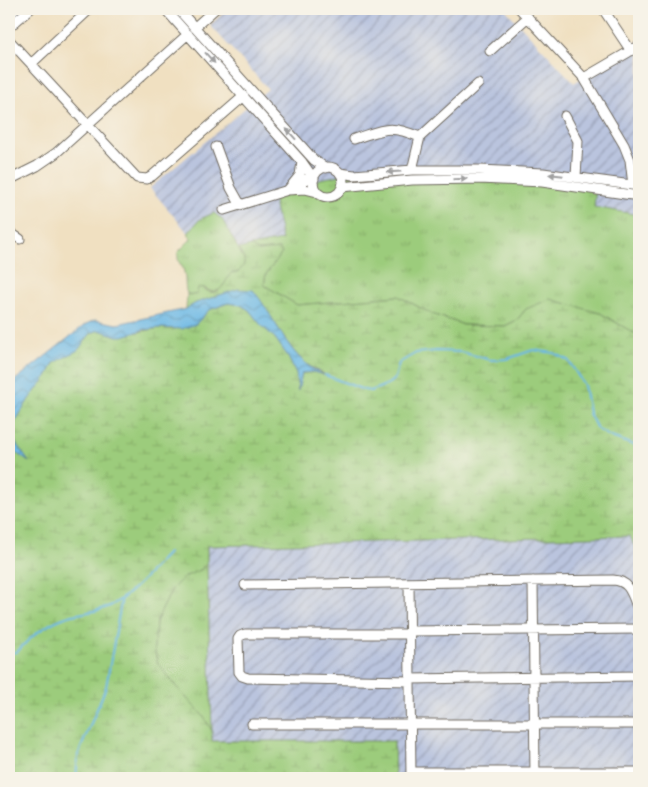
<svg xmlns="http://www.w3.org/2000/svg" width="648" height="787" font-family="'Patrick Hand',sans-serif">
  <defs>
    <pattern id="industrial-furrows" width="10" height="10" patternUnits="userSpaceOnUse" patternTransform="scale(1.25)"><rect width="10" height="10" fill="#bac4de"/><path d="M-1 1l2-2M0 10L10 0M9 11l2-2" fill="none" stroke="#979fb4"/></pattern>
    <pattern id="grass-tufts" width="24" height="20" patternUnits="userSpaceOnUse" patternTransform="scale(1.25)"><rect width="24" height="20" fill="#9ccc7b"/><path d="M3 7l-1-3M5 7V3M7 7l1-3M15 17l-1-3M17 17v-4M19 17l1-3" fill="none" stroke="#87af6a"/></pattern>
    <pattern id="wetland-marsh" width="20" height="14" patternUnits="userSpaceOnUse" patternTransform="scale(1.25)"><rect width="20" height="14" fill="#9ccc7b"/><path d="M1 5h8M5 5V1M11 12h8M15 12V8" fill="none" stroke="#87af6a"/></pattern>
    <pattern id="water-waves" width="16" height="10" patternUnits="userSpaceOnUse" patternTransform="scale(1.25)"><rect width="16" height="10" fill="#6bb8e5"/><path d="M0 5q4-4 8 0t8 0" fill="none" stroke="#5896ba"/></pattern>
  </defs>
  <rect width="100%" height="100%" fill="#f7f3e8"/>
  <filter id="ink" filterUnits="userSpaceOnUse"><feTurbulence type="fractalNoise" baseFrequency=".02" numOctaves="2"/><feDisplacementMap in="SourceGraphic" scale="10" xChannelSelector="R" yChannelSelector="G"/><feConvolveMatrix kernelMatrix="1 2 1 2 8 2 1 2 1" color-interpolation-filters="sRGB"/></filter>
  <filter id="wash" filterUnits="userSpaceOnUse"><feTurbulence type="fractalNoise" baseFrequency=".0096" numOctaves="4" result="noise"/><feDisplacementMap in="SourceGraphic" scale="20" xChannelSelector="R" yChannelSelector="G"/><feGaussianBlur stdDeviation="1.12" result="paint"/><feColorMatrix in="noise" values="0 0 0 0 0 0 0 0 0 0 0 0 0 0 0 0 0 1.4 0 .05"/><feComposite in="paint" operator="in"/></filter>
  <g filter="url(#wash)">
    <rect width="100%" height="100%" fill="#f0e0c1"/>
    <path fill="url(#industrial-furrows)" d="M 228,9 L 505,9 L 574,83 L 639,41 L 639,215 L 593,207 L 597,180 L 239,249 L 222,219 L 200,219 L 188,233 L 150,188 L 268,89 L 210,25 Z
      M 630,536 L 639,557 L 639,778 L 395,778 L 394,741 L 212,741 L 207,546 Z"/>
    <path fill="url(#grass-tufts)" stroke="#647c53" d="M 431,170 L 597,180 L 594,207 L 639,215 L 639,336 L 600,313 L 526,309 L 517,320 L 505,326 L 464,325 L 432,314 L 398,296 L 297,305 L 264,285 L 266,274 L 282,253 L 279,249 L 258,251 L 250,246 L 282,240 L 273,197 L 320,179 L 346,174 Z
      M 214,213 L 222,219 L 245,261 C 242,275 226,277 221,289 C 213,293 210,292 203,287 L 196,295 L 187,294 C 184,285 186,279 184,272 C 182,262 177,266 178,252 L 191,239 L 188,233 L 200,219 Z
      M 207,564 L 212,731 L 204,717 L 179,690 L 157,662 L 154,647 L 156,622 L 172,589 L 184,577 L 200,570 Z"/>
    <path fill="url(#wetland-marsh)" stroke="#647c53" d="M 250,246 L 258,251 L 279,249 L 282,253 L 266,274 L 264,285 L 297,305 L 398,296 L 432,314 L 464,325 L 505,326 L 517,320 L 526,309 L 550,299 L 600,313 L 639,336 L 639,557 L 630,536 L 207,546 L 207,564 L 200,570 L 184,577 L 172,589 L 156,622 L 154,647 L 157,662 L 179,690 L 204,717 L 212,731 L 212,741 L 394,741 L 395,778 L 9,778 L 9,448 L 27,460 L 10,435 L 14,424 L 29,399 L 48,375 L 54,363 L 78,350 L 91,333 L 99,330 L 117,336 L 160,328 L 175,329 L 201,319 L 209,310 L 228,303 L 241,305 L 249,310 L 261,325 L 275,338 L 287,355 L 296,373 L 298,389 L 302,373 L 313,372 L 324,374 L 308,365 L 295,353 L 253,290 L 196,303 L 186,309 L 187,294 L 196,295 L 198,288 C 204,287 204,290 210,292 C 221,295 226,280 231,273 L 238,272 C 248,263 244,260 239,249 Z"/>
    <path fill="url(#water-waves)" stroke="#4b7288" d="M 238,289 L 253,290 C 272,313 284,345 306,364 C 312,369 320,373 327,376 L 313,372 L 302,373 L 298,391 L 296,373 L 287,355 L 275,338 L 261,325 L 249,310 L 241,305 L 228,303 L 209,310 L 196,324 L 182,329 L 160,328 L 143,330 L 123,336 L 117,336 L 99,330 L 91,333 L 78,350 L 54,363 L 48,375 L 29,399 L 14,424 L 11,436 L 29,462 L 9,448 L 9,385 L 86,324 L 95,320 L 117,324 L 186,309 L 196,303 Z"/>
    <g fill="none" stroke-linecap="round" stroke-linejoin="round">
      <path stroke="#6bb8e5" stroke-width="2" d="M 325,375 L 364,390 L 371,391 L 388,384 L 395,378 L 399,363 L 416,353 L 437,351 L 461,352 L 491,360 L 507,359 L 533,350 L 554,353 L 568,360 L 584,385 L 589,413 L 597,429 L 611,437 L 639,447
        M 9,653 L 17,652 C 30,637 45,625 63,618 C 79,612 97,613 112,605 C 134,592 150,572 168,553
        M 76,778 L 78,755 L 106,687 L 122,597"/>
    </g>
  </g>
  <g filter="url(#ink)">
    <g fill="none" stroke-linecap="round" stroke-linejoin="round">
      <defs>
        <path id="minor" d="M 165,9 L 302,162 L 314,179
          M 178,9 L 314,160 L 326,168
          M 520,9 L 584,78 L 624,145 L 630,160 L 633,185
          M 603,9 L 631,51
          M 9,15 L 15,9
          M 9,27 L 30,9
          M 195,27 L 215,9
          M 9,40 L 137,178 L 147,179 L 152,176 L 244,96
          M 490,51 L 528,17
          M 32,63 L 90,9
          M 584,78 L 639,46
          M 565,116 L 578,141 L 576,177
          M 354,139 C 385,129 388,124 420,137
          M 216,147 L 231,188 L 240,204
          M 302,162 L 300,175 L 288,190 L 305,189 L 317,192
          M313 182a15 15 0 1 1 30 0a15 15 0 1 1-30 0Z
          M 412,170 L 420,137 L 478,84
          M 340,173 L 354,175 L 412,170 L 480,170 L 543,173 L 639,186
          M 9,180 L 37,166 L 56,153 L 188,34
          M 342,187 L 412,180 L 480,179 L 542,182 L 639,196
          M 224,210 L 288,190 L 312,176
          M 9,232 L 20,239
          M 533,581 L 535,778
          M 409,583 L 411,778
          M 245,585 L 613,580 C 631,581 632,596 639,611
          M 410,631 L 639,629
          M 410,634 L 245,634 L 240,636 L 238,639 L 239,672 L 242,676 L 248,678 L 410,681
          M 410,679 L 639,676
          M 252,724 L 639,724
          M 411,772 L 639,772"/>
      </defs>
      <use href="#minor" stroke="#706a60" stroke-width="11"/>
      <use href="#minor" stroke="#fff" stroke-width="9"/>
    </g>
    <defs><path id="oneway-solid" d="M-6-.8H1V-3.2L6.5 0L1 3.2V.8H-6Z" transform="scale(1.25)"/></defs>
    <g fill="#a0a0a0">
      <use href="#oneway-solid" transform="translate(210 58) rotate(48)"/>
      <use href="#oneway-solid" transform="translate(291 134) rotate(-132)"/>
      <use href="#oneway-solid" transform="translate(394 172) rotate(176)"/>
      <use href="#oneway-solid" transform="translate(556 175) rotate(-174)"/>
      <use href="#oneway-solid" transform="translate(460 179) rotate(-1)"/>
    </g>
  </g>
  <rect width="648" height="787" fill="none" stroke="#f7f3e8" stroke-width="30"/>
</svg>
